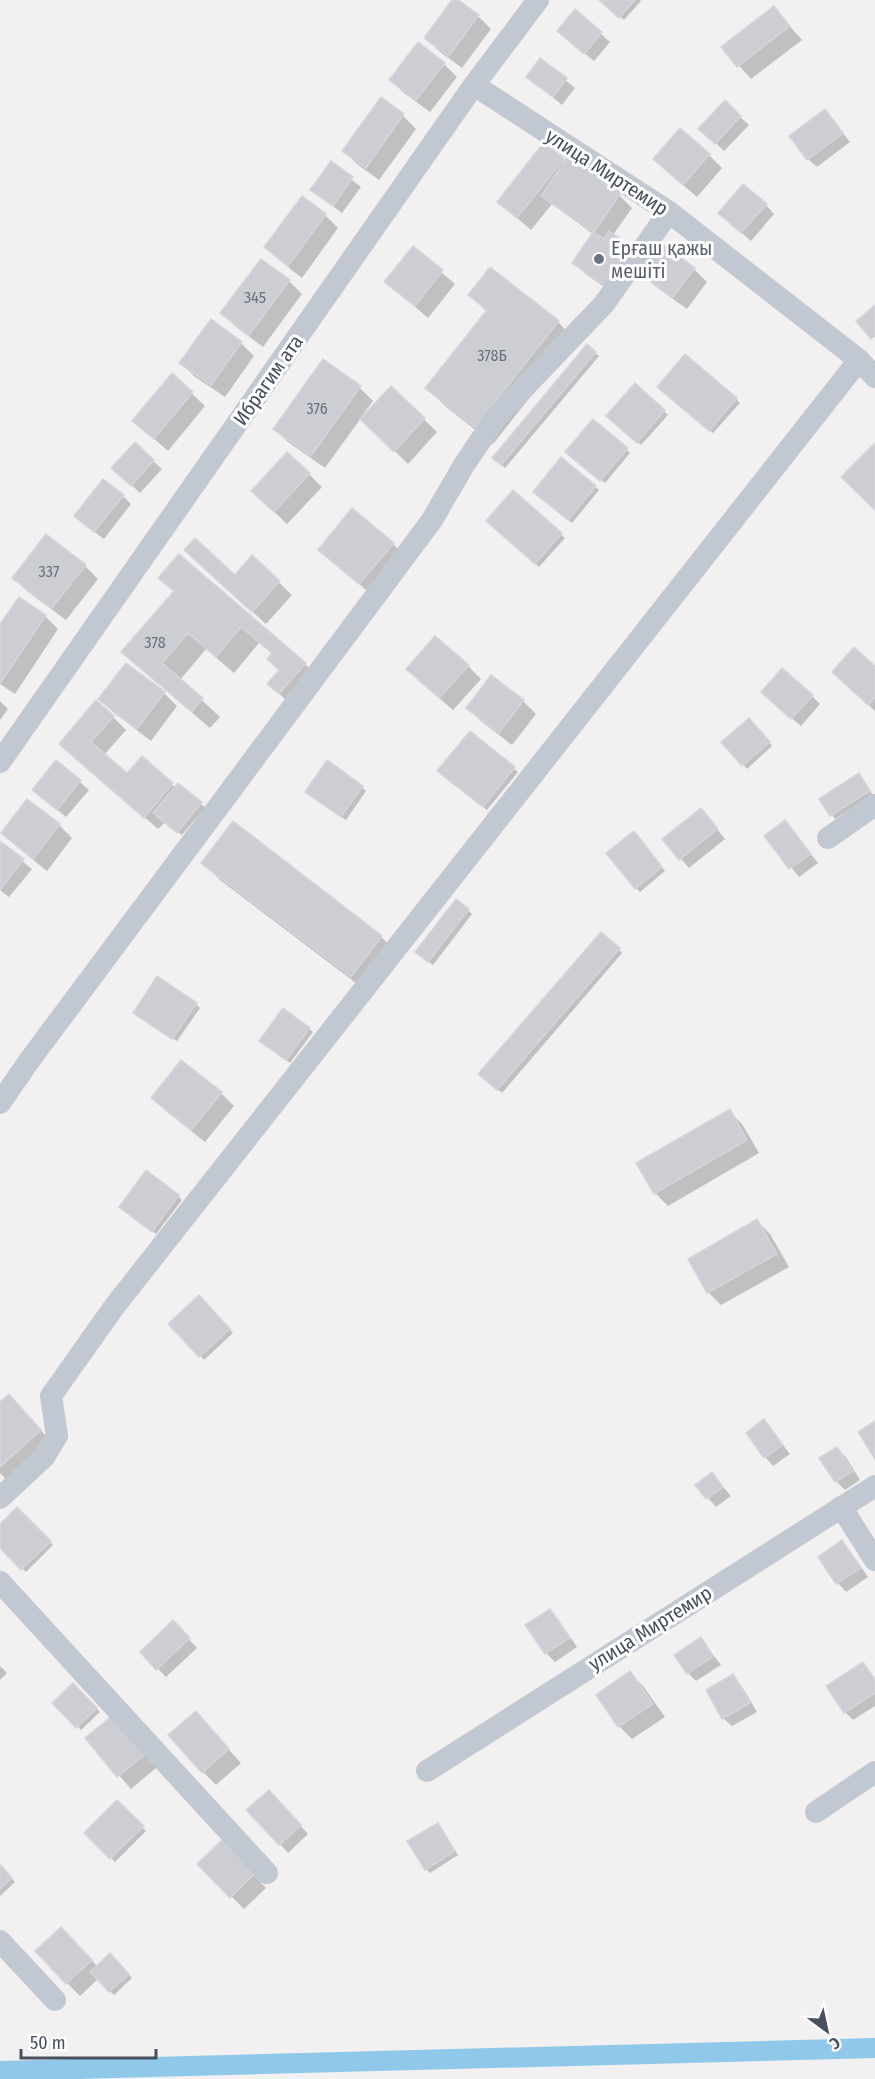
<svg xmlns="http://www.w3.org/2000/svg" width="875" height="2079" font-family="'Fira Sans Condensed',sans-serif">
  <rect width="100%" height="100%" fill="#f2f0f0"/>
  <path fill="#0003" d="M 454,0 L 478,16 L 491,29 L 462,68 L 439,51 L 426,38 Z
    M 600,0 L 640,0 L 641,1 L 624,20 Z
    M 774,8 L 802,40 L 751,79 L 723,48 Z
    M 575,11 L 610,42 L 594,61 L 567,39 Z
    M 540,60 L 575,88 L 562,105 L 528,77 Z
    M 444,64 L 457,77 L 430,112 L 404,93 L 391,80 Z
    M 381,99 L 403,116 L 416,129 L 379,180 L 357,164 L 344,151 Z
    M 725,103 L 749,125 L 724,151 L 700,128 Z
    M 825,111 L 850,142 L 817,167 L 808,159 Z
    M 709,155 L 722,168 L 697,197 L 668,172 Z
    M 563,160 L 619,195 L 632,208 L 613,235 L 633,253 L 619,297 L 587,275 L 574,262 L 593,234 L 552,204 L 531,230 L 499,202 Z
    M 331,164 L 361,187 L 342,213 L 312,190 Z
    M 302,198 L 325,215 L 338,228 L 302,278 L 279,260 L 266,247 Z
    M 766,205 L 774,214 L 751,241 L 729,222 Z
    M 413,248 L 455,284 L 428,318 L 386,282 Z
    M 491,269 L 558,322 L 575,340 L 493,444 L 444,405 L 427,388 L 487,312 L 470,295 Z
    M 694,269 L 707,282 L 687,309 L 654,285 L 641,272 Z
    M 289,281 L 302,294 L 263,347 L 235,326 L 222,313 Z
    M 241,343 L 254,356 L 225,397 L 194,376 L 181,363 Z
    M 595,353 L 599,356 L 505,468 L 497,461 Z
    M 324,361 L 360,388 L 373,401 L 362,416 L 364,417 L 391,388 L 437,432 L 408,464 L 361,418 L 325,468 L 288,442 L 275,429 Z
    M 172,375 L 205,406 L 168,451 L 134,421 Z
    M 635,386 L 668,415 L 641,445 L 612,420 Z
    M 662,390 L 736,399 L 740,403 L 713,433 Z
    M 626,449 L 630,453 L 605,483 L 571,456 Z
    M 153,461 L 162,469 L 140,493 L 122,476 Z
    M 309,474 L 322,487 L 287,524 L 266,504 Z
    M 595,487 L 599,490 L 572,523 L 538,495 Z
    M 513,492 L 565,538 L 539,567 L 488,521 Z
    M 123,496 L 131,504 L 104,539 L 85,525 Z
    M 393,544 L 406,557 L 373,596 L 320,550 Z
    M 179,556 L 305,664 L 322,682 L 287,701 L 269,684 L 280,671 L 273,654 L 259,643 L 234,673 L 206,649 L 180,680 L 220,717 L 210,728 L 141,669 L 123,652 L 174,592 L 160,578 Z
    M 252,557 L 292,595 L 266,624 L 199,563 L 235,577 Z
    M 85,566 L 98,579 L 66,620 L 27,591 L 14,578 Z
    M 19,599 L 45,616 L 58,629 L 15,694 L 0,684 L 0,627 Z
    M 126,665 L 164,693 L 177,706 L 151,741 L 113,712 L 100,699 Z
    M 468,666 L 481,679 L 453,710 L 421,682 Z
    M 875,668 L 875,711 L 847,685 Z
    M 812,696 L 820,704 L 801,726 L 771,701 Z
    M 0,701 L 8,709 L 0,720 Z
    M 523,701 L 536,714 L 512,745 L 481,721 L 468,708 Z
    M 113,717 L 126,730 L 104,755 L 127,775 L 142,758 L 176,788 L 205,807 L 182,835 L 165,822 L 158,829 L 61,744 Z
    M 748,720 L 772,746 L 747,769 L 723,742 Z
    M 470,733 L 518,772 L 487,810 L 443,775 Z
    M 57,762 L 89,790 L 66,817 L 43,798 Z
    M 862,779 L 873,795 L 835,819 L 821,800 Z
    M 362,787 L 366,791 L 346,820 L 310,795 Z
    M 28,801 L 59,825 L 72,838 L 47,871 L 16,846 L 3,833 Z
    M 709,819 L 725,839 L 689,868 L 664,839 Z
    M 785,822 L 818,863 L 799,877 L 766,836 Z
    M 637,837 L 665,871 L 640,892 L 636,888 Z
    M 0,843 L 32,869 L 9,897 L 0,890 Z
    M 203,863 L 381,937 L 399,954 L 369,993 L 220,880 Z
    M 468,910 L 472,914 L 433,965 L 421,956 Z
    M 619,949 L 622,953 L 502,1093 L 484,1078 Z
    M 196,1004 L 200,1008 L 177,1041 L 139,1016 Z
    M 309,1029 L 313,1032 L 290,1063 L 265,1044 Z
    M 221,1093 L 234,1106 L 205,1142 L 166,1111 L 153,1098 Z
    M 729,1111 L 742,1124 L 759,1153 L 668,1206 L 655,1193 Z
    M 178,1196 L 182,1200 L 156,1234 L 124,1211 Z
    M 757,1221 L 770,1234 L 789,1267 L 721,1305 L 708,1292 Z
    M 199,1297 L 233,1333 L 204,1360 L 170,1324 Z
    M 0,1404 L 22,1409 L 53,1444 L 10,1483 L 0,1473 Z
    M 764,1421 L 790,1454 L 773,1466 L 765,1457 Z
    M 837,1449 L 846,1457 L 860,1480 L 845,1490 L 836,1481 Z
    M 712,1474 L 731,1496 L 716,1507 L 697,1485 Z
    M 17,1509 L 53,1545 L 26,1572 L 0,1546 L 0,1526 Z
    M 842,1542 L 850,1551 L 868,1577 L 846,1592 L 838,1583 L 820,1557 Z
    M 550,1610 L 558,1619 L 577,1647 L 555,1662 L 546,1653 L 528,1626 Z
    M 173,1622 L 197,1648 L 166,1677 L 142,1652 Z
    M 701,1639 L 721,1665 L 696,1681 L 688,1673 Z
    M 863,1664 L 875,1678 L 875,1706 L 853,1720 L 845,1712 Z
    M 0,1666 L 7,1673 L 0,1680 Z
    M 630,1673 L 643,1686 L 665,1717 L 632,1739 L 619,1726 L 598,1695 Z
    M 733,1676 L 741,1685 L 757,1712 L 732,1726 L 723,1718 Z
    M 73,1685 L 100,1712 L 81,1730 L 55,1703 Z
    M 196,1713 L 241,1763 L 216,1785 L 203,1772 Z
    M 126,1730 L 157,1767 L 131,1789 L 87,1738 Z
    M 277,1800 L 308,1834 L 288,1853 L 280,1844 Z
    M 117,1802 L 146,1831 L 115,1862 L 86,1833 Z
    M 438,1825 L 458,1855 L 430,1873 L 426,1869 Z
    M 222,1842 L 266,1888 L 244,1909 L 199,1864 Z
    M 0,1866 L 15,1882 L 0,1896 Z
    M 74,1942 L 98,1967 L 110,1955 L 132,1978 L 114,1995 L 98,1979 L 80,1996 L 67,1983 Z"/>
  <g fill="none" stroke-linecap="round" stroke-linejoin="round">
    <path stroke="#8fc8e9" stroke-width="20" d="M 0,2071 L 875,2048"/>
  </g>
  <path fill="#cdced4" stroke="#d4d5db" stroke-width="1.5" d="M 452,0 L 458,0 L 479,15 L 449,56 L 424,38 Z
    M 599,0 L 635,0 L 619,18 Z
    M 774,6 L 790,26 L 737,67 L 721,47 Z
    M 575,9 L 602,32 L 584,54 L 557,31 Z
    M 418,42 L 445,63 L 416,100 L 389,80 Z
    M 540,58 L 567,78 L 553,97 L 526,77 Z
    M 381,97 L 404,114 L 366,168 L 342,151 Z
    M 725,100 L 741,116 L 715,144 L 698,129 Z
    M 825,109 L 843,133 L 807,160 L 789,136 Z
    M 680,128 L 710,154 L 683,185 L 653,159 Z
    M 544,142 L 564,159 L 517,218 L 497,202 Z
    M 567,158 L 620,194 L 594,232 L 541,196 Z
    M 331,161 L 353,177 L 333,206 L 310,190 Z
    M 743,184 L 767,204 L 741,233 L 718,213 Z
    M 302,196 L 326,214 L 288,266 L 264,247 Z
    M 609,231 L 621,239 L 616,247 L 627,254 L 606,286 L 572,263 L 593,232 L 604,239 Z
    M 661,243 L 695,268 L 673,297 L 639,272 Z
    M 413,246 L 443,270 L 415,306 L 384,282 Z
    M 261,259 L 290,280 L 249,335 L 220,313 Z
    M 490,267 L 559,321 L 475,427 L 425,388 L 487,310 L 468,295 Z
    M 875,305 L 875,336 L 871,339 L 856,321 Z
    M 211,319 L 242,342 L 211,385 L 179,363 Z
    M 587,344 L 596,352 L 501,465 L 492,458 Z
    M 685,354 L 737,398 L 709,431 L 657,387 Z
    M 323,359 L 361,386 L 311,456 L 273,429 Z
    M 172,373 L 193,392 L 154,439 L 132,421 Z
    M 635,383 L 665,410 L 637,443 L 606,416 Z
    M 391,386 L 425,418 L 394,452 L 360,419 Z
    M 593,419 L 628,448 L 600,481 L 565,452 Z
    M 135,442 L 154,460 L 131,486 L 111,468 Z
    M 875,443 L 875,510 L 841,477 Z
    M 287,452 L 310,473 L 274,512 L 251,491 Z
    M 561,457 L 596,486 L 568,520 L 533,492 Z
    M 103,479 L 124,495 L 94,532 L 74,516 Z
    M 513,490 L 562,533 L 535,564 L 486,521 Z
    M 352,508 L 394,543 L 359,584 L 318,550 Z
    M 46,534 L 86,565 L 52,608 L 12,578 Z
    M 195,538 L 235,575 L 252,555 L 280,581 L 252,612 L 184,550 Z
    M 179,554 L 306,663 L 279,694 L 267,684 L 279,670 L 267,659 L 272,653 L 241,627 L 216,657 L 188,633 L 162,663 L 203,698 L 192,712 L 121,652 L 174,591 L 158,578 Z
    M 19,597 L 46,615 L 1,682 L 0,624 Z
    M 435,636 L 469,665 L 439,698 L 406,669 Z
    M 854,647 L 875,666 L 875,697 L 868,705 L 832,672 Z
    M 126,663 L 165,692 L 137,729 L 98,699 Z
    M 782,668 L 813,695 L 791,719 L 761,692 Z
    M 491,675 L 524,700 L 499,733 L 466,708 Z
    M 96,700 L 114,716 L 91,742 L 127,773 L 142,756 L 173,783 L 144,818 L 59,744 Z
    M 749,718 L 770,742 L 742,766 L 721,742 Z
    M 470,731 L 515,767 L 483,807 L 437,771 Z
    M 56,760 L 81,780 L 57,810 L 32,790 Z
    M 327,760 L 363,786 L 341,817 L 305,792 Z
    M 859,773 L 870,791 L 830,816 L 819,799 Z
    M 178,783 L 202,802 L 177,833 L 153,813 Z
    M 27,799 L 60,824 L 33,859 L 1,833 Z
    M 701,808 L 718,829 L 679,860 L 662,839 Z
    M 785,820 L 811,854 L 789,869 L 764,836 Z
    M 233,821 L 382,936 L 351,977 L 201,863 Z
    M 634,831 L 662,867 L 635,889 L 606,853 Z
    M 0,841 L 24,859 L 0,890 Z
    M 456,899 L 469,909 L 428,962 L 415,952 Z
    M 601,932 L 620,948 L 497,1090 L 478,1074 Z
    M 157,976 L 197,1003 L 172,1039 L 133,1013 Z
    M 283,1008 L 310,1028 L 286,1060 L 259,1041 Z
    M 181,1060 L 222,1092 L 191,1130 L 151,1098 Z
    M 730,1109 L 747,1140 L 654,1194 L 636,1163 Z
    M 146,1170 L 179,1195 L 152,1232 L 119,1207 Z
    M 757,1219 L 777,1254 L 707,1293 L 688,1259 Z
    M 199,1295 L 230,1329 L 199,1357 L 168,1324 Z
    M 9,1394 L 41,1430 L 0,1467 L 0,1402 Z
    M 764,1419 L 783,1445 L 764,1458 L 746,1433 Z
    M 875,1421 L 875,1459 L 858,1432 Z
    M 837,1447 L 853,1471 L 835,1482 L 819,1458 Z
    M 712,1472 L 723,1487 L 706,1499 L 695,1485 Z
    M 17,1507 L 51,1541 L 21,1570 L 0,1548 L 0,1524 Z
    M 842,1540 L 861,1568 L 836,1584 L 818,1557 Z
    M 550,1609 L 570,1638 L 545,1654 L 525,1625 Z
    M 173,1620 L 190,1638 L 156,1670 L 140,1652 Z
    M 701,1637 L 713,1656 L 687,1674 L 674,1655 Z
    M 863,1662 L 875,1680 L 875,1693 L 844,1713 L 826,1686 Z
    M 630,1671 L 653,1704 L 618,1727 L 596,1695 Z
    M 733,1674 L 750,1703 L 722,1719 L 706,1690 Z
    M 73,1683 L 97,1708 L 76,1728 L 52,1703 Z
    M 196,1711 L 229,1749 L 202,1773 L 168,1735 Z
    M 113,1715 L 146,1754 L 117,1777 L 85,1738 Z
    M 269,1790 L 301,1825 L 279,1845 L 246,1810 Z
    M 117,1800 L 144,1826 L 110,1859 L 84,1833 Z
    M 438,1823 L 455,1851 L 425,1870 L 407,1841 Z
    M 222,1840 L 254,1874 L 230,1898 L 197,1864 Z
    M 0,1864 L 12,1878 L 0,1889 Z
    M 61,1927 L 92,1960 L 66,1984 L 35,1951 Z
    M 110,1953 L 129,1974 L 109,1992 L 90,1972 Z"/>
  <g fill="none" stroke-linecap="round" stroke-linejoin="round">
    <path stroke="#c1c8d1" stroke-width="22" d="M 474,85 L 669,212 L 859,360 L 875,377
      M 0,762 L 474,85 L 538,0
      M 828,838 L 875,805
      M 0,1103 L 29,1061 L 432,520 L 464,465 L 497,416 L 604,304 L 669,212
      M 0,1498 L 44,1457 L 57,1436 L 51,1396 L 114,1307 L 859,360
      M 841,1507 L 875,1560
      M 0,1582 L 267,1873
      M 427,1771 L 875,1486
      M 816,1812 L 875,1772
      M 0,1941 L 55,2000"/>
  </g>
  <circle fill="#6b7280" stroke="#fff" stroke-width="2" cx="599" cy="259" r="6"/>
  <g text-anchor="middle" stroke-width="6" stroke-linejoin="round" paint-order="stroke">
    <g font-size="16" fill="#69707b">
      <text x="255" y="303">345</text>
      <text x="492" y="361">378Б</text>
      <text x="317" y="414">376</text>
      <text x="49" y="577">337</text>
      <text x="155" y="648">378</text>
    </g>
    <g font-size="20" fill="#48505d" stroke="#fff">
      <text transform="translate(607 172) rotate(33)" y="7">улица Миртемир</text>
      <text transform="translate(268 380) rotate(-55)" y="7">Ибрагим ата</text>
      <text transform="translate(650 1628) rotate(-32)" y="7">улица Миртемир</text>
    </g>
    <g font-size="20" fill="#5b616d" stroke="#fff" text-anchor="start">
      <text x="611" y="255">Ерғаш қажы<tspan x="611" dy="23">мешіті</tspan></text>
    </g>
  </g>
  <g transform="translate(827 2031) rotate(147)" stroke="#ffffff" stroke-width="4.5" paint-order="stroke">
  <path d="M0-4.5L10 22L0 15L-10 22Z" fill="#48505d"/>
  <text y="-9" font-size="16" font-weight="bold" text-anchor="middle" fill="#48505d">С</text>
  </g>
  <path d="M21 2049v9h135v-9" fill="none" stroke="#48505d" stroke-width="3"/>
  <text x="30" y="2049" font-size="18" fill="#48505d" stroke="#ffffff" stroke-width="4.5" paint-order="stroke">50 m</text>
</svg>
